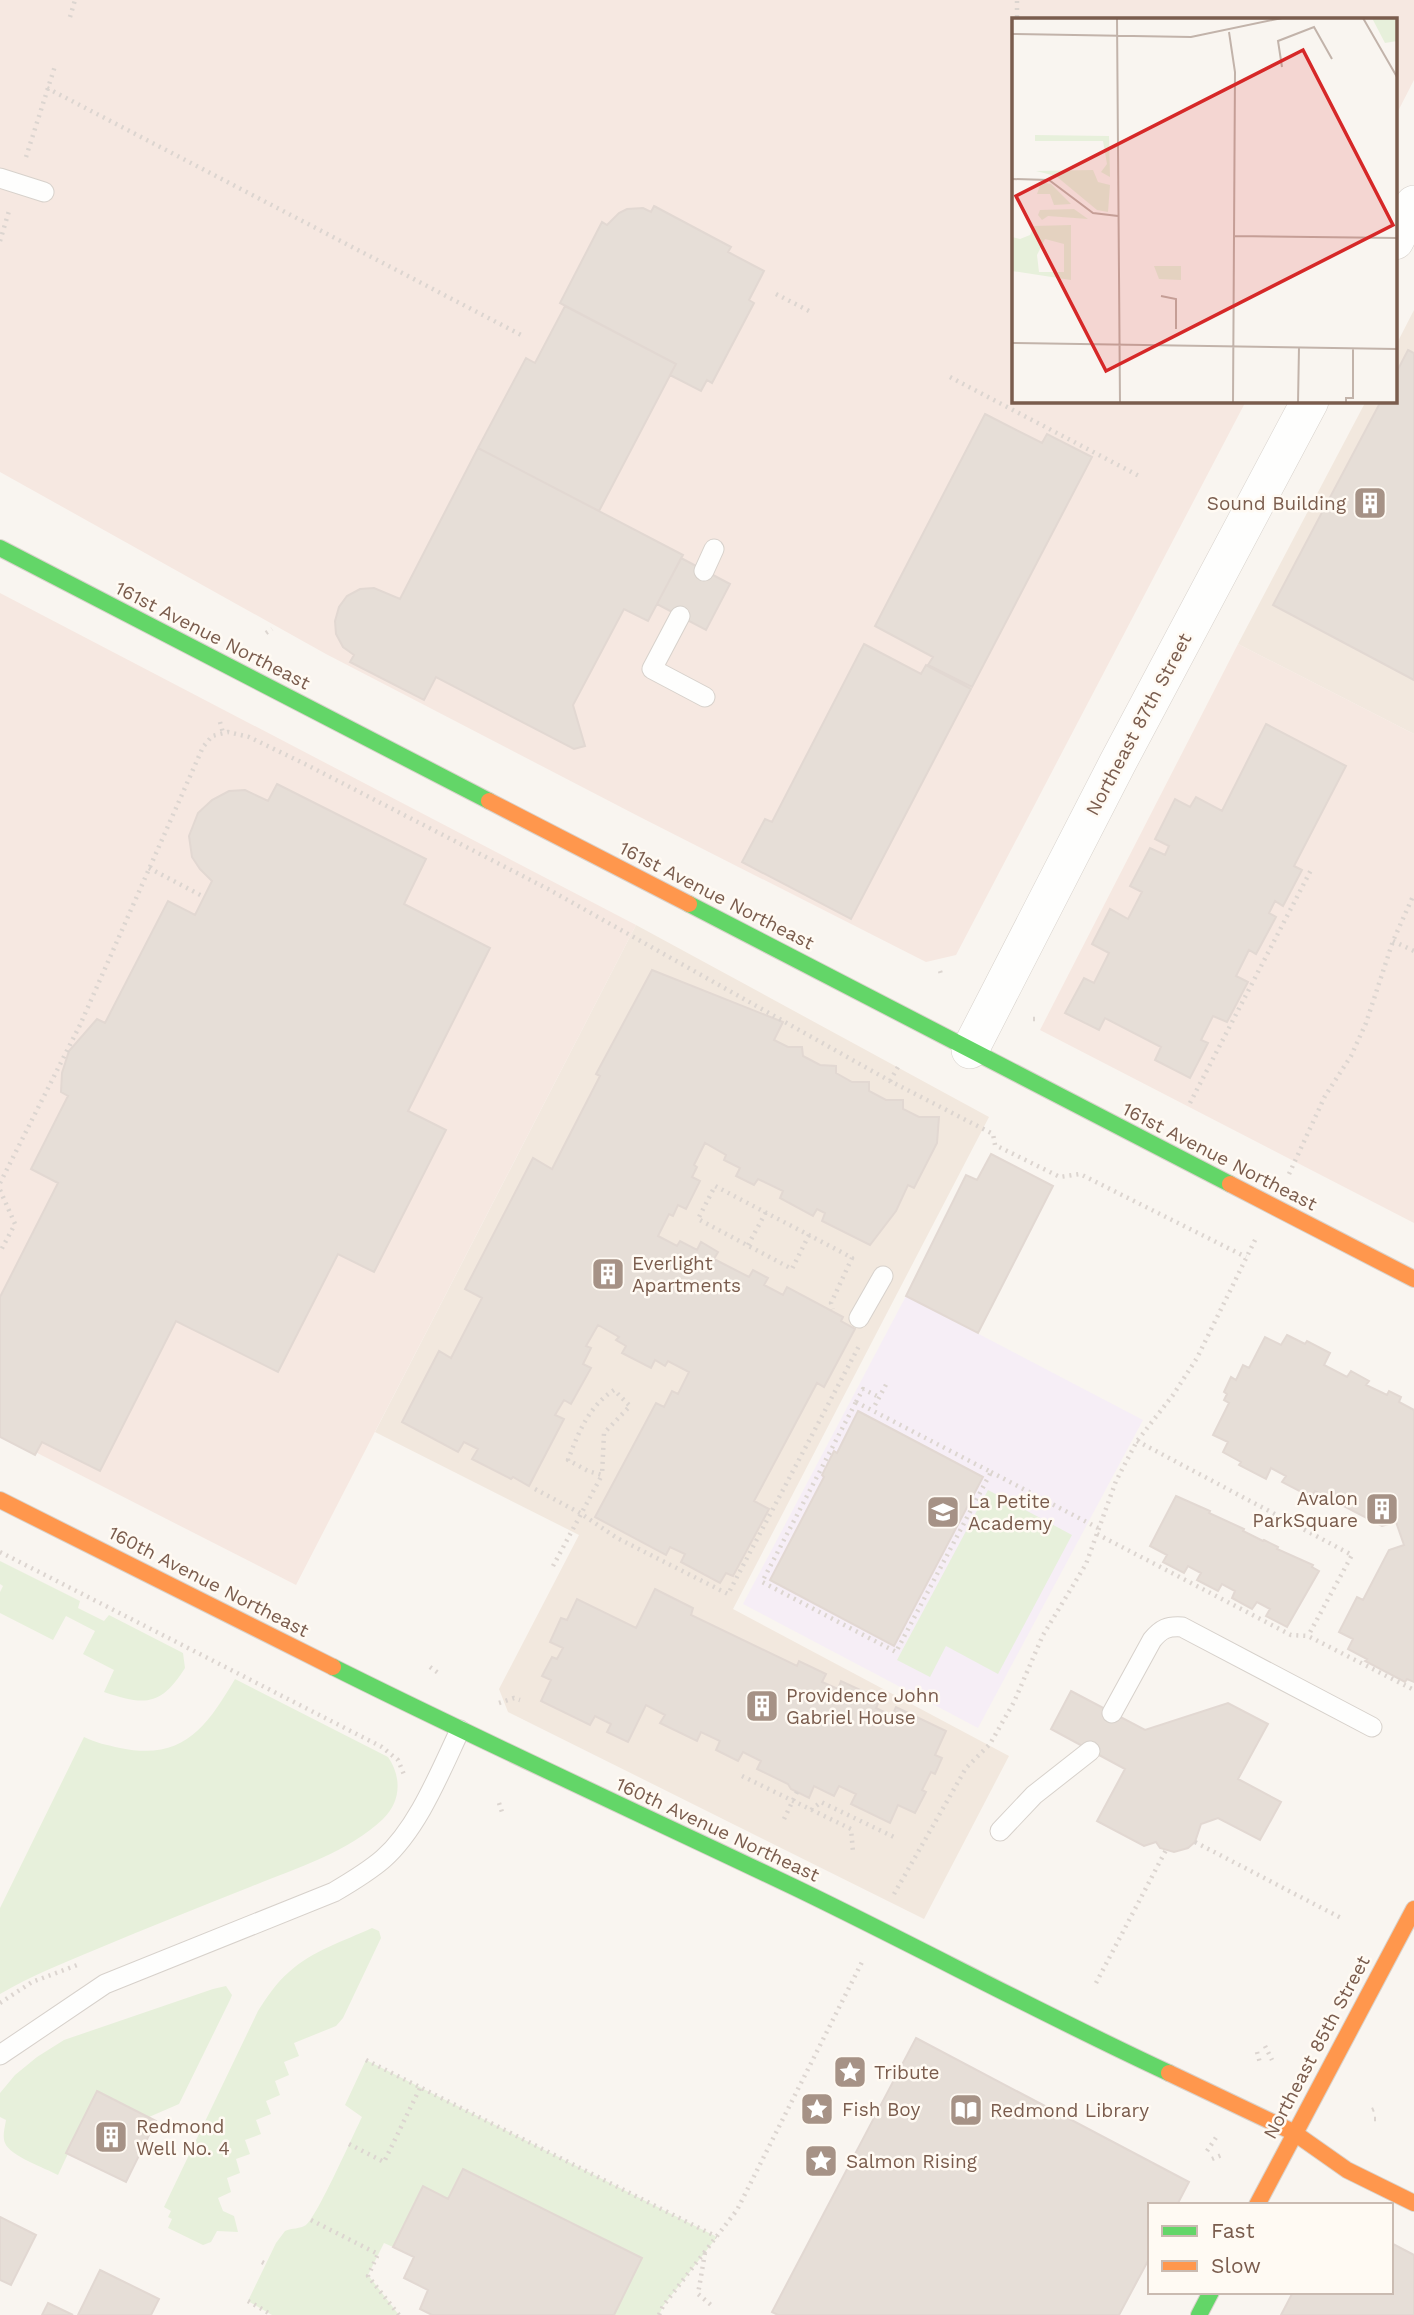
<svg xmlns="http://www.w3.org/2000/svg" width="1414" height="2315" font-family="'Work Sans',sans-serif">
  <rect width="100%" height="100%" fill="#f9f5f0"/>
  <path fill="#f2e8de" d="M 1414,310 L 1414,734 L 1238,644 L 1366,401 L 1395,401 L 1395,347 Z
    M 636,925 L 989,1117 L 733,1609 L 1009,1756 L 924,1919 L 508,1712 L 499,1689 L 579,1535 L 375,1432 Z"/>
  <path fill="#f6e8e1" d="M 0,0 L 1414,0 L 1414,80 L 1395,117 L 1395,19 L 1013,19 L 1013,401 L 1246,401 L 956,955 L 926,962 L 638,816 L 326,654 L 0,472 Z
    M 0,593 L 636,925 L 296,1585 L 0,1434 Z
    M 1238,644 L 1414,734 L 1414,1223 L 1040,1030 Z"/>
  <path fill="#f6eef6" d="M 906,1296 L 1143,1420 L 978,1728 L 743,1604 Z"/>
  <path fill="#e7f0db" d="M 988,1490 L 1072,1535 L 998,1674 L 946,1646 L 930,1677 L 897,1660 Z
    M 0,1561 L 80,1601 L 78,1608 L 104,1621 L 109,1615 L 183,1653 L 185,1668 C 161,1706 145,1706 104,1692 L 114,1670 L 83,1654 L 95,1631 L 66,1616 L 53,1640 L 0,1613 L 0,1592 L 3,1586 L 0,1584 Z
    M 235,1679 L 388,1757 C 402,1777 401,1802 383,1819 C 349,1852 292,1870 250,1887 C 199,1907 147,1928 97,1949 C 63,1963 31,1976 0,1994 L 0,1908 L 84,1737 C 96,1743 107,1745 120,1748 C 183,1761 206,1728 235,1679 Z
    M 372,1928 L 379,1931 L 381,1938 L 343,2018 L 336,2026 L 294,2043 L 299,2056 L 284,2062 L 289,2075 L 275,2081 L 280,2095 L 266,2101 L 271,2114 L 256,2120 L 261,2134 L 245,2140 L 250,2154 L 236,2159 L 240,2173 L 227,2178 L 231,2192 L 218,2198 L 223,2211 L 234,2216 L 238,2232 L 217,2231 L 211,2242 L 203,2245 L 168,2228 L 172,2219 L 168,2217 L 171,2211 L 164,2207 L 258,2011 C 267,1997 276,1983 289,1972 C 312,1951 344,1941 372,1928 Z
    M 226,1986 L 232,1995 L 230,2000 L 179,2104 L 149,2117 L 97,2092 L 58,2175 C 45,2168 10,2156 5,2143 C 2,2136 5,2127 6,2120 L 0,2117 L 0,2093 L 15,2075 L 37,2057 L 64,2040 L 213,1989 Z
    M 366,2060 L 717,2237 L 663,2306 L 659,2315 L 614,2315 L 642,2258 L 463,2170 L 448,2199 L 423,2187 L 393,2247 L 384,2243 L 368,2275 L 399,2315 L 272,2315 L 248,2301 L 276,2243 L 285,2231 C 292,2228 300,2229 306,2225 C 317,2217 353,2135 362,2117 L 345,2105 Z"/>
  <path fill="#e6ded7" stroke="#e2d8d2" stroke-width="2" d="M 654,206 L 731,247 L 728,252 L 764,271 L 749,300 L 754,303 L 712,383 L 707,380 L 701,391 L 670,375 L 676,364 L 560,303 L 602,222 L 607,225 L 619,213 L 627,209 L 643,208 L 651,212 Z
    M 565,306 L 676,364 L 599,511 L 478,448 L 526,358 L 535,363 Z
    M 1408,350 L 1414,353 L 1414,680 L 1273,605 L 1381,401 L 1395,401 L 1395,375 Z
    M 985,414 L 1042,443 L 1047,434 L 1092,457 L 972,687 L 928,665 L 933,657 L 875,626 Z
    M 478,448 L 683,555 L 648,621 L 624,609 L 573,705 L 585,746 L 574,749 L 436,677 L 424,700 L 350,662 L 354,655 L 343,647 L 336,634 L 335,621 L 339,607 L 347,596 L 360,589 L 374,588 L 400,599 Z
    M 681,558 L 730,584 L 706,630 L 657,604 Z
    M 864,644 L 921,674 L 926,665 L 971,689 L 851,919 L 742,862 L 765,819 L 772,822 Z
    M 1266,724 L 1346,766 L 1294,866 L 1302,870 L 1283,906 L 1275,901 L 1269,913 L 1276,917 L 1256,954 L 1249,950 L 1236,976 L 1248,982 L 1227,1022 L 1213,1016 L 1201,1040 L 1208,1043 L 1190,1078 L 1155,1060 L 1161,1047 L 1105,1018 L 1099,1030 L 1065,1013 L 1084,978 L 1094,983 L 1109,953 L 1092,944 L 1110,909 L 1128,919 L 1142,892 L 1130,886 L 1150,848 L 1165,855 L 1169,846 L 1155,839 L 1175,799 L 1190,807 L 1196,797 L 1222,811 Z
    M 277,784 L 426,859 L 404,904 L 490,948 L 408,1111 L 446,1130 L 374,1272 L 338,1254 L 278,1372 L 176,1321 L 100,1471 L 42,1442 L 35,1455 L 0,1437 L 0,1297 L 58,1183 L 31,1169 L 68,1096 L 61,1092 L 62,1073 L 69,1051 L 97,1019 L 105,1023 L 168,901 L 195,915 L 212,881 L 200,869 L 192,857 L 189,836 L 198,813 L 212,800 L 229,791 L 245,790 L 268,801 Z
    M 652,970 L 783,1022 L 774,1040 L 788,1047 L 802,1047 L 803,1056 L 820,1065 L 836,1066 L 836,1073 L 852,1082 L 869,1082 L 869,1091 L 886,1100 L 903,1100 L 903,1109 L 919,1117 L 939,1117 L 937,1143 L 914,1188 L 908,1185 L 896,1211 L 870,1245 L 822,1221 L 825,1213 L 817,1209 L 813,1216 L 780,1198 L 783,1191 L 758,1179 L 754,1185 L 736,1176 L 740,1168 L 724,1160 L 726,1155 L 705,1143 L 694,1165 L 697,1167 L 692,1177 L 700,1181 L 686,1209 L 678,1205 L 673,1216 L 669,1214 L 658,1236 L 677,1246 L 680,1241 L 697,1250 L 701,1242 L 718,1252 L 714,1259 L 749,1277 L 753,1270 L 768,1278 L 764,1285 L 783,1295 L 787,1287 L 843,1317 L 841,1321 L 855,1329 L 824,1387 L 817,1383 L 754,1501 L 769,1509 L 733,1576 L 726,1573 L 720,1583 L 681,1562 L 685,1554 L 670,1547 L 666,1555 L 595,1517 L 656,1403 L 664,1407 L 672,1391 L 678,1394 L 689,1372 L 668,1361 L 665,1366 L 655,1360 L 651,1368 L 622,1353 L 626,1346 L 616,1340 L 619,1337 L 598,1325 L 586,1346 L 591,1348 L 583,1364 L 591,1368 L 571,1404 L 564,1400 L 555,1415 L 564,1419 L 529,1486 L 513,1477 L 511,1479 L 472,1459 L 478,1449 L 464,1442 L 458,1452 L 402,1422 L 439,1351 L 451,1358 L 482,1298 L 465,1289 L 533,1158 L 552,1169 L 600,1076 L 596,1074 Z
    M 991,1154 L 1053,1186 L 978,1333 L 906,1296 L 966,1175 L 977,1180 Z
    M 1287,1335 L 1305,1344 L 1307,1341 L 1330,1353 L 1324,1365 L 1347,1377 L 1351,1371 L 1369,1381 L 1366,1385 L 1387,1395 L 1389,1391 L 1401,1397 L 1399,1402 L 1414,1410 L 1414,1682 L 1407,1679 L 1405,1682 L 1365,1661 L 1367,1659 L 1348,1649 L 1353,1639 L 1339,1632 L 1357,1597 L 1363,1600 L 1389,1550 L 1404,1545 L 1396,1522 L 1382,1526 L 1315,1491 L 1311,1497 L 1282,1482 L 1286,1476 L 1271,1468 L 1266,1479 L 1239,1465 L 1241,1462 L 1223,1452 L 1228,1442 L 1213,1435 L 1229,1403 L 1224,1400 L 1227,1394 L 1224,1392 L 1231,1377 L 1236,1380 L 1243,1365 L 1249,1368 L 1265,1337 L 1281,1345 Z
    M 858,1411 L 983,1477 L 894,1646 L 770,1580 L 824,1477 L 822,1475 L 834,1451 L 837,1453 Z
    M 1176,1496 L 1210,1511 L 1209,1513 L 1244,1529 L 1243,1531 L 1263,1541 L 1264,1540 L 1278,1547 L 1277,1549 L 1313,1565 L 1312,1567 L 1319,1571 L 1287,1627 L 1266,1616 L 1270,1609 L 1257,1602 L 1252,1609 L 1232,1598 L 1235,1591 L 1222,1584 L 1218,1591 L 1197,1580 L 1201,1573 L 1188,1566 L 1184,1573 L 1163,1562 L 1167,1555 L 1150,1546 Z
    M 655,1589 L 693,1608 L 691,1615 L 797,1666 L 799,1661 L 826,1674 L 822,1682 L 838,1689 L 841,1681 L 880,1699 L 876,1708 L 892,1716 L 896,1707 L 946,1731 L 935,1755 L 942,1758 L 935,1774 L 931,1772 L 922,1790 L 926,1792 L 915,1813 L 898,1805 L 890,1823 L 851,1804 L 856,1794 L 839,1786 L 834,1796 L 814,1786 L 809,1798 L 791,1789 L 788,1784 L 757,1769 L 761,1761 L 743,1752 L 738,1761 L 716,1750 L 720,1741 L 701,1732 L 697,1741 L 660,1723 L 665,1715 L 646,1705 L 628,1742 L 607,1732 L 611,1724 L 595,1716 L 590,1725 L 541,1701 L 551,1680 L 542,1676 L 552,1657 L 557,1659 L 563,1648 L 550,1642 L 561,1618 L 567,1620 L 577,1599 L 636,1628 Z
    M 1071,1691 L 1145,1730 L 1228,1703 L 1268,1724 L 1238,1779 L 1281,1802 L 1260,1840 L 1218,1818 L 1201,1824 L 1195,1842 L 1188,1848 L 1174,1852 L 1160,1848 L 1156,1842 L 1144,1846 L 1097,1821 L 1125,1769 L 1051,1729 Z
    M 916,2038 L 1189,2182 L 1177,2205 L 1150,2205 L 1150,2257 L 1119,2315 L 778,2315 L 772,2312 Z
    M 97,2091 L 156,2121 L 126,2182 L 66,2153 Z
    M 463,2169 L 642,2258 L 614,2315 L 432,2315 L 420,2309 L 428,2290 L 404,2278 L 414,2257 L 393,2247 L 423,2186 L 448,2199 Z
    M 0,2217 L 36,2235 L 11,2285 L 0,2280 Z
    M 1391,2243 L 1414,2255 L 1414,2315 L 1281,2315 L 1293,2292 L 1391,2292 Z
    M 100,2270 L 159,2299 L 151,2315 L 78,2315 Z
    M 48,2303 L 73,2315 L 42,2315 Z"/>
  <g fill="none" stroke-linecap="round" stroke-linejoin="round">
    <defs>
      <path id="lane" d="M 0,178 L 44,192
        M 704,571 L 714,549
        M 680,616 L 652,669 L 705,697
        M 859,1318 L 883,1276
        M 1112,1713 L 1152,1640 C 1161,1629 1167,1626 1182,1627 L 1372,1727
        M 1000,1831 L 1034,1795 L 1090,1751
        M 0,2055 L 105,1984 L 334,1892 C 351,1882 368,1872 383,1859 C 418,1828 440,1772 460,1730"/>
      <path id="street" d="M 1395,241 L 1414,204
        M 970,1050 L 1117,764 L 1310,401"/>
      <path id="fast" d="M 0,548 L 489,801
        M 689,904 L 1230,1184
        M 333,1667 C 487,1744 643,1815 798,1889 C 922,1949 1044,2015 1169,2073
        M 1199,2315 L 1211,2292"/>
      <path id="slow" d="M 489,801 L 689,904
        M 1230,1184 L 1414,1279
        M 0,1500 L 333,1667
        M 1169,2073 L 1293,2132 L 1347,2170 L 1414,2203
        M 1257,2205 L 1414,1909"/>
    </defs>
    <use href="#lane" stroke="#d7d1cb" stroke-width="21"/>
    <use href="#street" stroke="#d7d1cb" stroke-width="38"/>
    <use href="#fast" stroke="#d9d2cb" stroke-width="18"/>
    <use href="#slow" stroke="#d9d2cb" stroke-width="18"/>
    <path stroke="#dcd5d0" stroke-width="4.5" stroke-dasharray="2 5" stroke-linecap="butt" d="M 1017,1 L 1017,19
      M 70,17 L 75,0
      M 47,88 L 523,336
      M 26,157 L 55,66
      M 0,241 L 9,211
      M 776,294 L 813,313
      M 950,377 L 1141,477
      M 266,633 L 272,629
      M 220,722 L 223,733
      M 149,868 L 204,897
      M 1393,941 L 1414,951
      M 940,971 L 942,977
      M 1033,1019 L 1039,1019
      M 890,1081 L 899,1065
      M 1190,1103 L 1312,868
      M 1289,1174 L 1325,1096 L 1351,1056 L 1366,1023 L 1393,941 L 1414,894
      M 0,1183 L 80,1025 L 203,747 L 212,736 L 228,732 L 249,737 L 305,764 L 548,889 L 890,1081 L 993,1134 L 995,1145 L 1060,1177 L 1080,1174 L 1246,1257
      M 0,1190 L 15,1224 L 0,1252
      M 809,1235 L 792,1269 L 698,1219 L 715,1186 L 845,1254 L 852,1258 L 831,1303 L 833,1309
      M 748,1245 L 766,1212
      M 856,1402 L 991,1472 L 896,1652 L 762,1582 Z
      M 856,1402 L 863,1389 L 879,1397
      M 875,1405 L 888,1381
      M 1137,1441 L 1352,1555 L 1308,1636
      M 991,1472 L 1098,1528
      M 535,1489 L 580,1513 L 617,1538 L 728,1594 L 859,1346
      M 1097,1534 L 1291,1635 L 1308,1636 L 1414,1690
      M 0,1552 L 382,1747 L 398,1760 L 405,1777
      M 553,1566 L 602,1475 L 588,1471 L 568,1460 C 578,1433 589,1406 614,1390 L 630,1406 L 604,1433 L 602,1475
      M 430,1667 L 441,1675
      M 499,1703 L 514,1698 L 520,1700
      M 742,1776 L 851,1829 L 853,1852
      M 499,1803 L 502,1812
      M 811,1810 L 821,1802 L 896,1838
      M 784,1819 L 797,1792
      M 1195,1842 L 1341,1918
      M 894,1894 L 966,1768 L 990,1744 L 1014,1702 L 1043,1635 L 1086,1564 L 1116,1481 L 1137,1441 L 1173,1395 L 1197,1358 L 1256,1238
      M 1096,1983 L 1166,1850
      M 0,2003 L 32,1982 L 80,1964
      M 1265,2046 L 1272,2060
      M 1257,2052 L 1260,2063
      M 366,2060 L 717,2237
      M 1372,2110 L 1377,2108
      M 1374,2119 L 1381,2119
      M 349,2144 L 384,2162 L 420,2088
      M 1207,2151 L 1217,2136
      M 1212,2159 L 1224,2154
      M 311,2220 L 378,2254 L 368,2276 L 399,2315
      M 705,2253 L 698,2294 L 711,2305
      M 262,2262 L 266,2264
      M 248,2301 L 272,2315
      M 659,2315 L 663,2306 L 737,2210 L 862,1962"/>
    <use href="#lane" stroke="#fefefd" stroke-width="19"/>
    <use href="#street" stroke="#fefefd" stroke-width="37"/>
    <use href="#fast" stroke="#63d668" stroke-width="16"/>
    <use href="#slow" stroke="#ff974d" stroke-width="16"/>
  </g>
  <defs>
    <symbol id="building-square" viewBox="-11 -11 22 22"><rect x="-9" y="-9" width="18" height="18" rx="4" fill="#a69286" stroke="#fffaf3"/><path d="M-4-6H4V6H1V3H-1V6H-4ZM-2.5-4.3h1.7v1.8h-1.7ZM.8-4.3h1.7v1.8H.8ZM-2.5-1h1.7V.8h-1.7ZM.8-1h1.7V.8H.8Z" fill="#fff"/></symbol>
    <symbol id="school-square" viewBox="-11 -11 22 22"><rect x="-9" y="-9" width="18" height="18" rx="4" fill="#a69286" stroke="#fffaf3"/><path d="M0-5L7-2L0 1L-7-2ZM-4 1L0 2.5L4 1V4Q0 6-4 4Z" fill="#fff"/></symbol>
    <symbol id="sight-square" viewBox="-11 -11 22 22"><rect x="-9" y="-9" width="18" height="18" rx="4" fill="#a69286" stroke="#fffaf3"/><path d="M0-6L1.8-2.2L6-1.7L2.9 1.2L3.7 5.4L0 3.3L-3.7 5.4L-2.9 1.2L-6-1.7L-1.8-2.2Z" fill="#fff"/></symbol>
    <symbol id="library-square" viewBox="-11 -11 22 22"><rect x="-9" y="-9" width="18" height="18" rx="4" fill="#a69286" stroke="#fffaf3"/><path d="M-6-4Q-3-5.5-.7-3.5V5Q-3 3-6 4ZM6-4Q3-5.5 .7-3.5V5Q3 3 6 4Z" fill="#fff"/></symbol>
  </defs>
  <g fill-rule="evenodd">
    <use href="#building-square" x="1351" y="484" width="38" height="38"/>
    <use href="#building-square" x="589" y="1255" width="38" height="38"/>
    <use href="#building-square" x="1363" y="1490" width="38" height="38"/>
    <use href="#school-square" x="924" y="1493" width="38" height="38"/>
    <use href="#building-square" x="743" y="1687" width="38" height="38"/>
    <use href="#sight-square" x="831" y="2053" width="38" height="38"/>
    <use href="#sight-square" x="798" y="2090" width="38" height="38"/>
    <use href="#library-square" x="947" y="2091" width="38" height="38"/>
    <use href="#building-square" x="92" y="2118" width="38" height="38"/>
    <use href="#sight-square" x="802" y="2142" width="38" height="38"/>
  </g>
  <g text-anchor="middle" stroke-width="5" stroke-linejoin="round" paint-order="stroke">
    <g font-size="19" fill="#7a5c4d" stroke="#fffaf3" text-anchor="start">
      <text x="1346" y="510" text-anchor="end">Sound Building</text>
      <text x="632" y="1270">Everlight<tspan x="632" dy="22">Apartments</tspan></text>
      <text x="1358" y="1505" text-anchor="end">Avalon<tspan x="1358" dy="22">ParkSquare</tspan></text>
      <text x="968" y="1508">La Petite<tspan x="968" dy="22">Academy</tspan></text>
      <text x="786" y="1702">Providence John<tspan x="786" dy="22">Gabriel House</tspan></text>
      <text x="874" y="2079">Tribute</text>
      <text x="842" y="2116">Fish Boy</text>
      <text x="990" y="2117">Redmond Library</text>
      <text x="136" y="2133">Redmond<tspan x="136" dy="22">Well No. 4</tspan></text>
      <text x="846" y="2168">Salmon Rising</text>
    </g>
    <g font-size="19" fill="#7a5c4d" stroke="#fffaf3">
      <text transform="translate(213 635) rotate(27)" y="7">161st Avenue Northeast</text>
      <text transform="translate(1138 724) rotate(-62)" y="7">Northeast 87th Street</text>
      <text transform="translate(717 895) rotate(27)" y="7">161st Avenue Northeast</text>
      <text transform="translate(1220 1156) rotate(27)" y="7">161st Avenue Northeast</text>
      <text transform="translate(209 1581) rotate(27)" y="7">160th Avenue Northeast</text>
      <text transform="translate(718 1829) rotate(25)" y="7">160th Avenue Northeast</text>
      <text transform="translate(1316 2047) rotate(-62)" y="7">Northeast 85th Street</text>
    </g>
  </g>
  <g transform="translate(1012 18)">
    <rect width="385" height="385" fill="#f9f5f0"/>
    <path d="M 360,0 L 385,0 L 385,23 L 373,25 ZM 23,117 L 97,118 L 98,159 L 89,154 L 95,146 L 91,123 L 23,123 ZM 81,152 L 86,164 L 98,167 L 96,194 L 85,192 L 44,158 L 24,153 ZM 29,164 L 39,166 L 59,186 L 42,187 L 38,176 L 25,176 ZM 62,191 L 76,201 L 36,198 L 30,202 L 26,197 L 28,192 ZM 59,207 L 59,262 L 0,253 L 0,219 L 8,221 L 18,217 L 22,208 ZM 33,221 L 52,226 L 52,254 L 27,254 L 25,237 ZM 142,248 L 169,248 L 169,262 L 147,261 Z" fill="#e7f0db" fill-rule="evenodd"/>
    <path fill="none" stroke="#c2b3aa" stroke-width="2" d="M 105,0 L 108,385M 351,0 L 385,59M 217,14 L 223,54 L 221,385M 0,16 L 179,19 L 270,0M 270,49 L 266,23 L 302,9 L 320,41M 0,161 L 37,162 L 81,195 L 106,198M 222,218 L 385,220M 149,278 L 164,281 L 164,311M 0,325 L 385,331M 286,385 L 287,329M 334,385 L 334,380 L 341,380 L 341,330"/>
    <path fill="#d62828" fill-opacity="0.15" stroke="#d62828" stroke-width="3.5" d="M 291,32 L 381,207 L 94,353 L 4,178 Z"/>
    <rect width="385" height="385" fill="none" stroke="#7a5c4d" stroke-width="3.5"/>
  </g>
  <rect x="1148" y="2203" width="245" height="91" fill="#fffaf3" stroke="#cabbb1" stroke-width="2"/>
  <rect x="1162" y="2226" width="35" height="10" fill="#63d668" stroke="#cabbb1" stroke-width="2"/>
  <text x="1211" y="2238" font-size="21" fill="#7a5c4d">Fast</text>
  <rect x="1162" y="2261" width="35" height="10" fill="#ff974d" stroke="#cabbb1" stroke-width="2"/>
  <text x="1211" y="2273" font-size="21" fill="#7a5c4d">Slow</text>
</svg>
